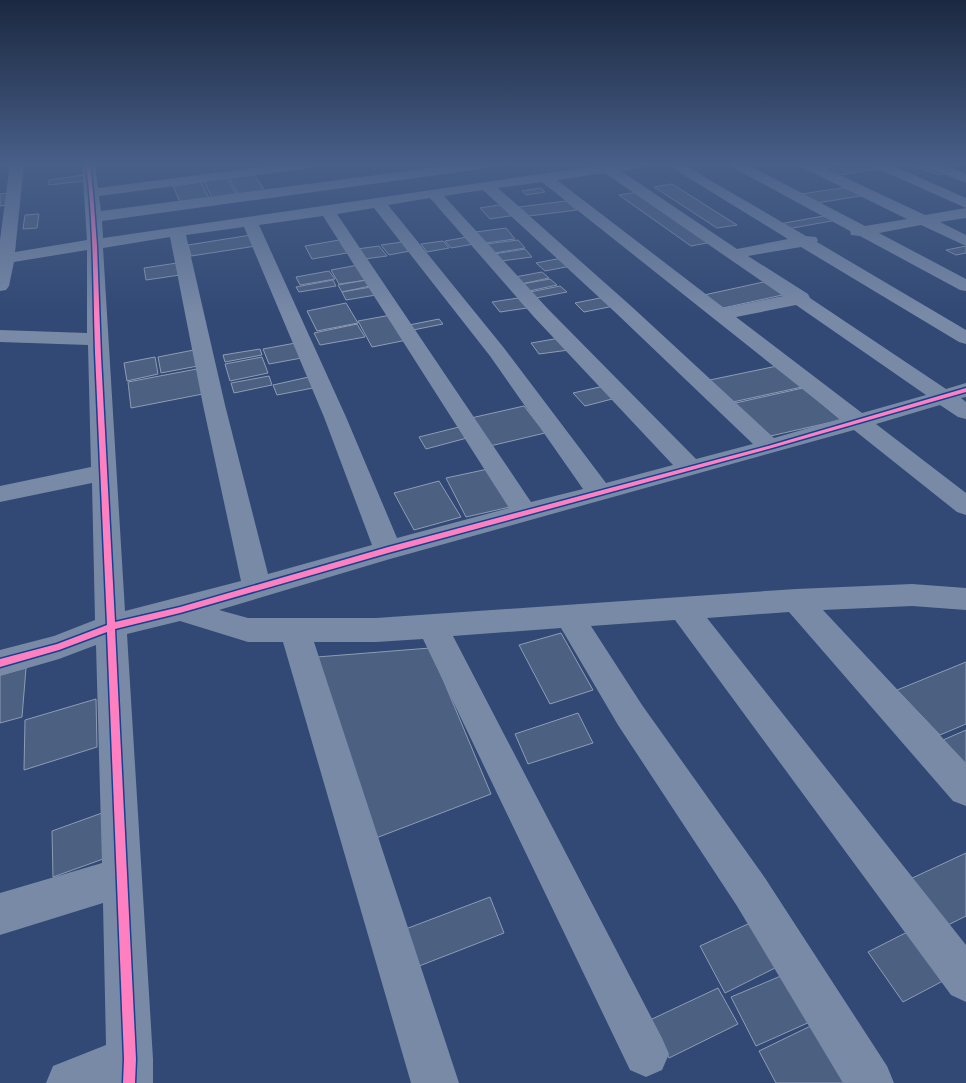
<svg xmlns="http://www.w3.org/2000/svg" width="966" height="1083" font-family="Figtree,sans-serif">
  <rect width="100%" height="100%" fill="#314974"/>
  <path fill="#4c6082" stroke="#8e9cb5" d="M 840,164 L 872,164 L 883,168 L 839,175 L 820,167 Z
    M 925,164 L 948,174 L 938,175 L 916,166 Z
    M 254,174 L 265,191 L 239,195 L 229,178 Z
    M 84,175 L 84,181 L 49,185 L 49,180 Z
    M 227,178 L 237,195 L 212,198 L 204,181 Z
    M 201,182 L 209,198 L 180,202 L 173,186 Z
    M 672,184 L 737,225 L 717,228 L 654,187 Z
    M 849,187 L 866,195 L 817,203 L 801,194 Z
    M 541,188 L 545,192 L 526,195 L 522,191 Z
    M 639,192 L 712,242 L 691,246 L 619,195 Z
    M 8,193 L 7,205 L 0,206 L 0,194 Z
    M 566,201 L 577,210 L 529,216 L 519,207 Z
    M 505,204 L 516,215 L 490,219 L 480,208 Z
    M 39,214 L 37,228 L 23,229 L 25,215 Z
    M 829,215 L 837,220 L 787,229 L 779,224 Z
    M 506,228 L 515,239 L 485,243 L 476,232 Z
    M 251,235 L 256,246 L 191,256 L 188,245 Z
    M 467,237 L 474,244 L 451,248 L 445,241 Z
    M 339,240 L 347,253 L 312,259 L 305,246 Z
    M 518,240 L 525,248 L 494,253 L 487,244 Z
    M 443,241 L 449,248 L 427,252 L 421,244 Z
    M 402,242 L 410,251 L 389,255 L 381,245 Z
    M 379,246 L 387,256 L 364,259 L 357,249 Z
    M 966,246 L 966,253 L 956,255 L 946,250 Z
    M 525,249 L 532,257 L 501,261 L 494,254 Z
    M 562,258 L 571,266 L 545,271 L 536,263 Z
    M 177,263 L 180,275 L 146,280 L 144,268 Z
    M 358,265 L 367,280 L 339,284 L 331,270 Z
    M 329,271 L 335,279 L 300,285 L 296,277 Z
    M 542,272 L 549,278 L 521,284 L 515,277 Z
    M 550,279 L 557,285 L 529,291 L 522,284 Z
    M 333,280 L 336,286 L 299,292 L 296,287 Z
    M 366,280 L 370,286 L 342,292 L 338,285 Z
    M 768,281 L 787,294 L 723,308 L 704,295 Z
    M 560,286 L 567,292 L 536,298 L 530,292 Z
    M 371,287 L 376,295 L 346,300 L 342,292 Z
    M 605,297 L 614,306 L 584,312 L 575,303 Z
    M 518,298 L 527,308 L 500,312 L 492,302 Z
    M 346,303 L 358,323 L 317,331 L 307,311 Z
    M 391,315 L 407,340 L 372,347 L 358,321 Z
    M 439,319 L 443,324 L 413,330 L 409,325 Z
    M 357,324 L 365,337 L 320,345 L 314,333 Z
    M 560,338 L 569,350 L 539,354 L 531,343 Z
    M 301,342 L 307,357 L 269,364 L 263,349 Z
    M 199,349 L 203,365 L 161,373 L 158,357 Z
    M 260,349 L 262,355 L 225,362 L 223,355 Z
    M 155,357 L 158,374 L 127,381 L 124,363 Z
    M 262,357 L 268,373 L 230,381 L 225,364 Z
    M 777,366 L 802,387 L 728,403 L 705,381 Z
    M 202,368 L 208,393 L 131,408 L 128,382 Z
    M 269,376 L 272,385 L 234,393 L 231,383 Z
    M 313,376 L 318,387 L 277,395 L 273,385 Z
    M 604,386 L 616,398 L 585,406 L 573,393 Z
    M 803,388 L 841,420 L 766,437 L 731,404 Z
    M 524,406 L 545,433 L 490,446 L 471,418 Z
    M 459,427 L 467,438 L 426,449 L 419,437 Z
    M 488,469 L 510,507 L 466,517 L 446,478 Z
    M 439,481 L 461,517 L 414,530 L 394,493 Z
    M 561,633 L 593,690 L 550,704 L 519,645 Z
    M 430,648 L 491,794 L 376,838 L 317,657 Z
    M 966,662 L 966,724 L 940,735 L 897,690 Z
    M 26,668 L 22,717 L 0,723 L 0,675 Z
    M 96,699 L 97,747 L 24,770 L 25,720 Z
    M 578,713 L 593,743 L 528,764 L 515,734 Z
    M 966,730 L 966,764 L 943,740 Z
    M 113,809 L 117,854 L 53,877 L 52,831 Z
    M 966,853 L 966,916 L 944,927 L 908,880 Z
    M 490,897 L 504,933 L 414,968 L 403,930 Z
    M 761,918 L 787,962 L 725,993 L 700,946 Z
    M 921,925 L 958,973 L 903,1002 L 868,952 Z
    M 795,970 L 821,1017 L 756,1046 L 731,997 Z
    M 718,988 L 738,1024 L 669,1058 L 650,1020 Z
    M 823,1020 L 859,1083 L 776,1083 L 759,1051 Z"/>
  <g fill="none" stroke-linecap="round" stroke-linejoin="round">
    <path fill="#798aa7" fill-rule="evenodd" d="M 10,164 L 24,164 L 15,252 L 87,240 L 82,164 L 95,164 L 98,188 L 283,164 L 317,164 L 310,168 L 99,196 L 101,211 L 461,164 L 495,164 L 488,168 L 102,221 L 103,238 L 596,166 L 595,164 L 648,164 L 647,167 L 621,171 L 737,249 L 788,239 L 666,164 L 682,164 L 806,236 L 816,237 L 818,240 L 817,242 L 966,330 L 966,344 L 959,342 L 801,247 L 748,256 L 808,294 L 810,298 L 946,389 L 966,383 L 966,397 L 961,398 L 966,402 L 966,419 L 958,417 L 940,405 L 876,424 L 966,493 L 966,515 L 957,512 L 854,430 L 390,559 L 219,610 L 248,618 L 376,618 L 796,589 L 912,584 L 966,588 L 966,610 L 912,606 L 823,610 L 966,763 L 966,806 L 953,801 L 789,612 L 707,618 L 966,945 L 966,1002 L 951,995 L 675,620 L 591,626 L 642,705 L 765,878 L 887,1066 L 894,1083 L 843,1083 L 737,906 L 618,725 L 561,628 L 453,636 L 662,1038 L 669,1054 L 662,1070 L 646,1077 L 630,1070 L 423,639 L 376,642 L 314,642 L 459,1083 L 411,1083 L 283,642 L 248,642 L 180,621 L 127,634 L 153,1059 L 153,1083 L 46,1083 L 53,1066 L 106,1045 L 103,903 L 0,935 L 0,893 L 102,863 L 96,645 L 59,659 L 0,676 L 0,650 L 54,636 L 95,620 L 92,483 L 0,502 L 0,486 L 91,467 L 88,345 L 0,342 L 0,330 L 87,333 L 87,250 L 14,262 L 9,286 L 6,290 L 0,291 L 0,240 ZM 605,173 L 783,296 L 724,308 L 557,180 ZM 542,182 L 840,419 L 774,438 L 631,306 L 498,188 ZM 483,190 L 617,314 L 753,444 L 696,459 L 548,309 L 444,196 ZM 430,198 L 534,317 L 673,465 L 606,483 L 504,348 L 388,205 ZM 374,208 L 490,356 L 583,489 L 531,502 L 337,214 ZM 323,216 L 509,508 L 397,538 L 346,417 L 259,225 ZM 244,227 L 324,417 L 372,545 L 268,574 L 225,405 L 186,235 ZM 170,237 L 203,405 L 241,581 L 125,611 L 103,248 ZM 796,305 L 926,395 L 862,413 L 736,317 Z
      M 730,164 L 746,164 L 865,226 L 907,219 L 801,167 L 800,164 L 816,164 L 925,215 L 966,208 L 874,167 L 873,164 L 889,164 L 966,198 L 966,218 L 940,222 L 966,235 L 966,246 L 921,225 L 879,233 L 966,279 L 966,291 L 960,290 L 860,236 L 851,235 L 850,231 L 732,167 Z
      M 923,164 L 941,164 L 966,174 L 966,183 L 925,167 Z"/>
    <defs>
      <path id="cycleway" d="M 86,164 L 90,164 L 93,191 L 97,246 L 101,356 L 115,622 L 180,607 L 388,547 L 768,446 L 966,388 L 966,392 L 772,448 L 388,553 L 180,613 L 115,629 L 136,1059 L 135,1083 L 123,1083 L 124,1059 L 107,632 L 59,650 L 0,667 L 0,659 L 57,644 L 107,625 C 103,534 99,443 95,353 C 93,290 94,227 86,164 Z"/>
    </defs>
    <use href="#cycleway" stroke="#154190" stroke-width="3"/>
    <use href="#cycleway" fill="#ff80c0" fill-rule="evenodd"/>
  </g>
  <linearGradient id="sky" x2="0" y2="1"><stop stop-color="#1b2840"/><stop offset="0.52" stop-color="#485f88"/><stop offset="1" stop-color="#485f88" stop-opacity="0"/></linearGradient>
  <rect width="966" height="315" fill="url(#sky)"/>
</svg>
